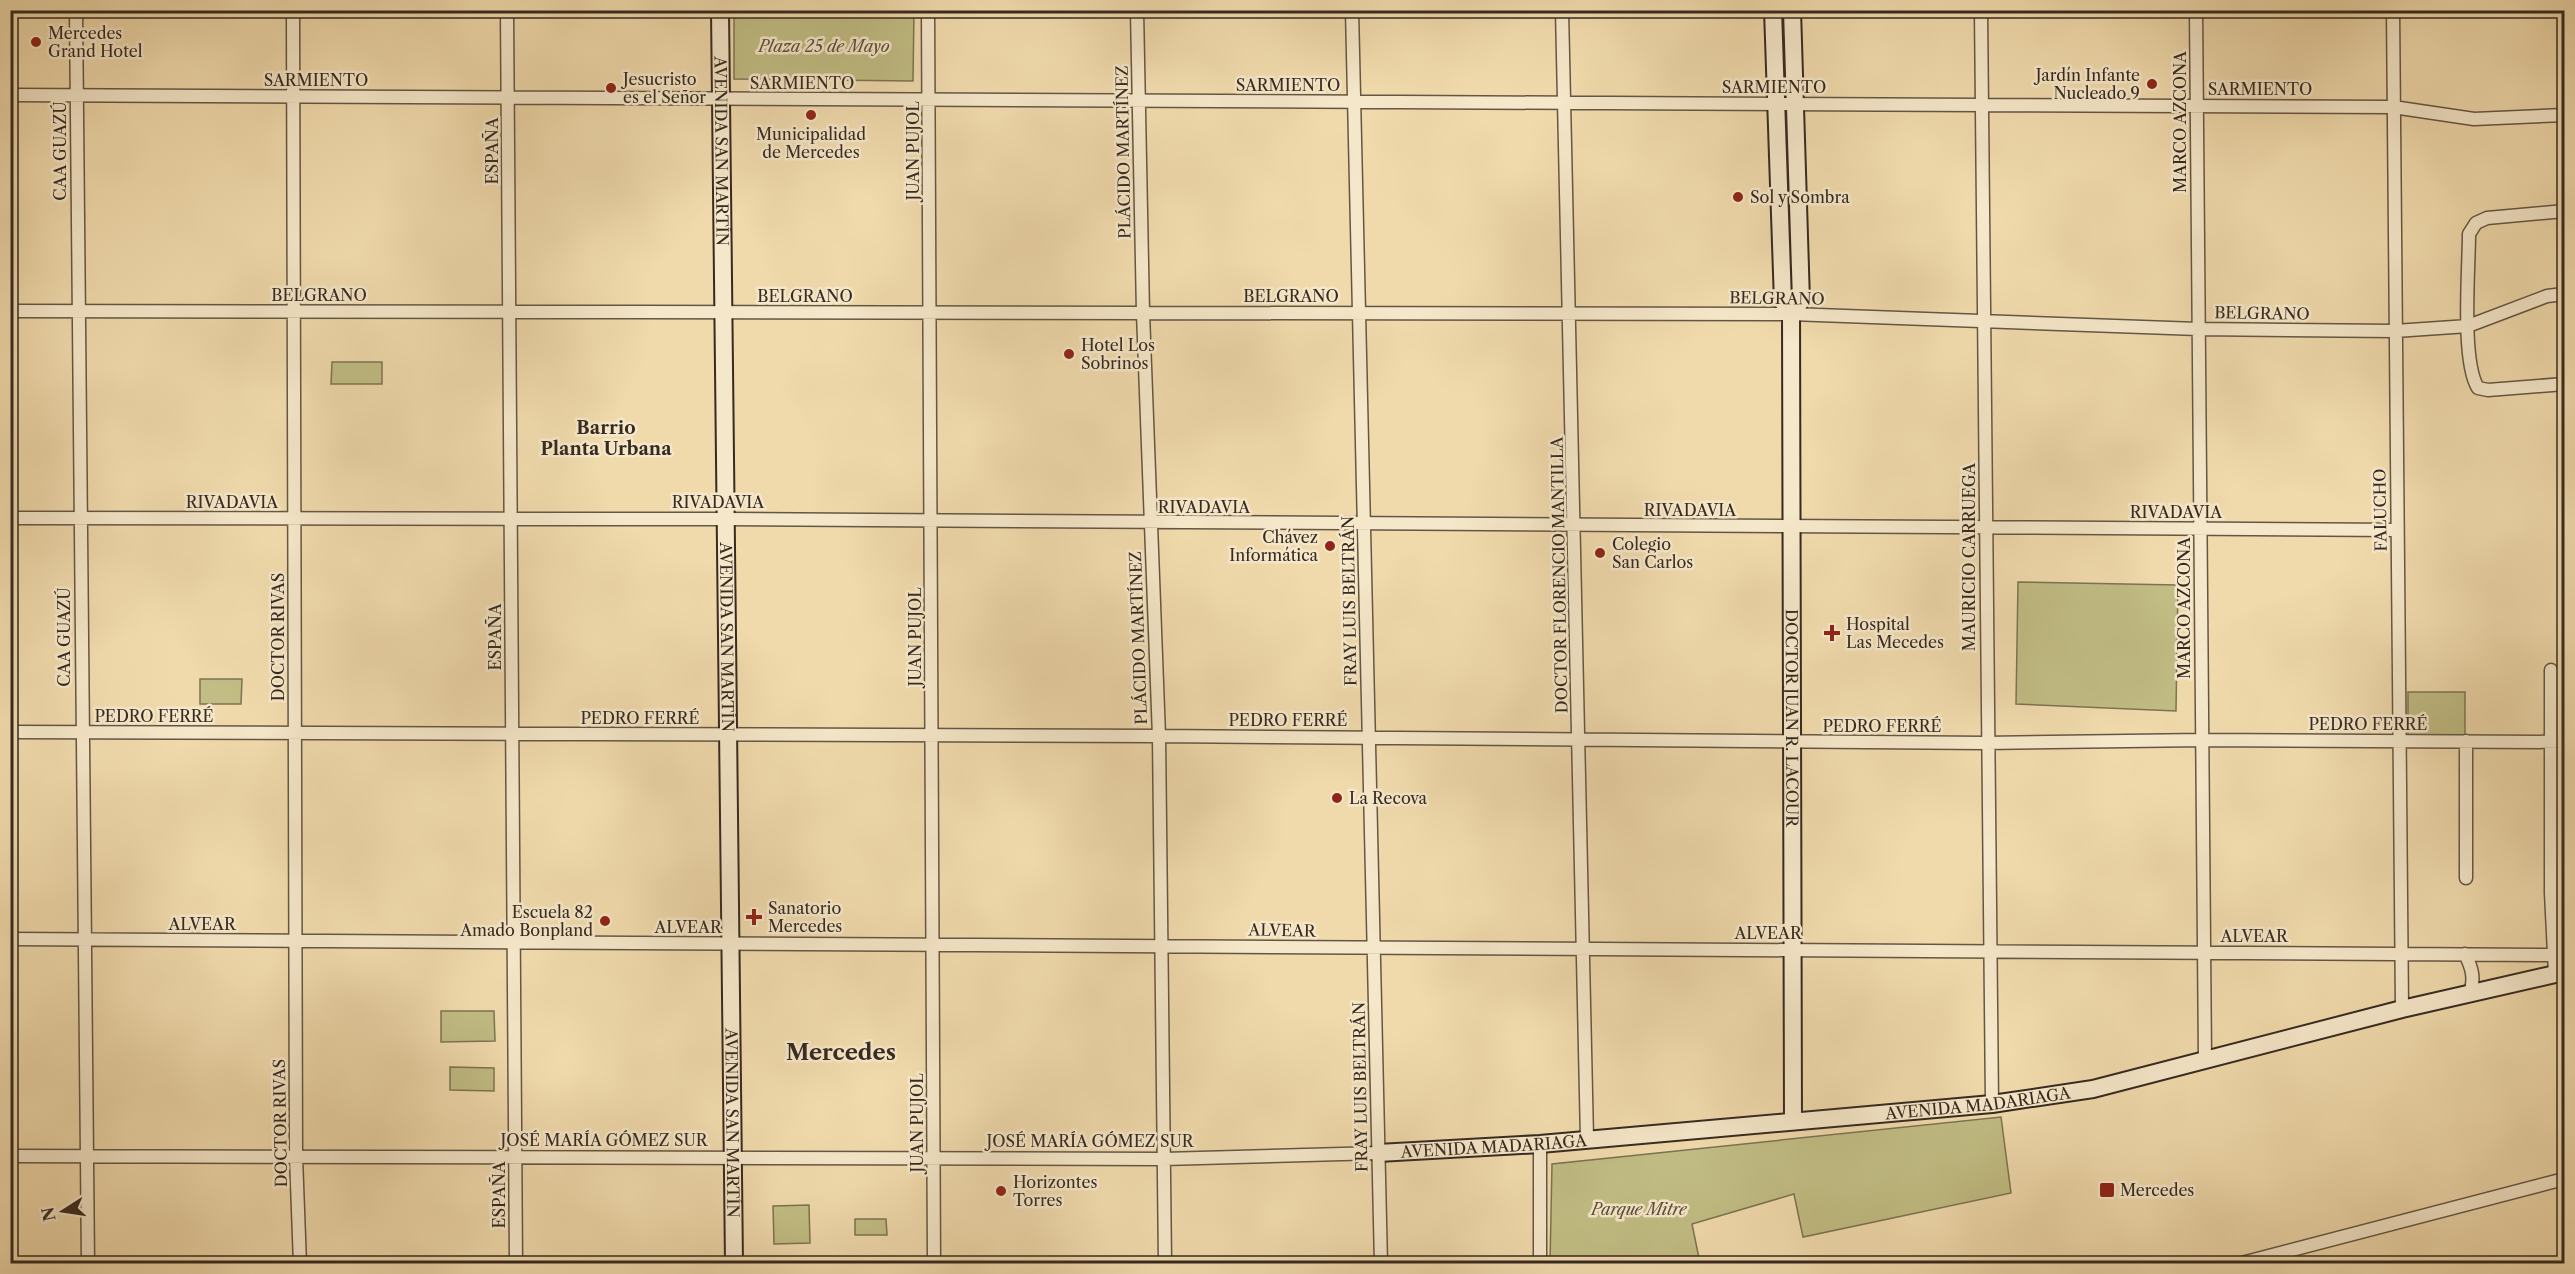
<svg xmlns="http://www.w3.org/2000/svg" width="2575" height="1274" font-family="'Libre Caslon Text',serif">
  <rect width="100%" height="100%" fill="#f0daac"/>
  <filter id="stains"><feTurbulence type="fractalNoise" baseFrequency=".00333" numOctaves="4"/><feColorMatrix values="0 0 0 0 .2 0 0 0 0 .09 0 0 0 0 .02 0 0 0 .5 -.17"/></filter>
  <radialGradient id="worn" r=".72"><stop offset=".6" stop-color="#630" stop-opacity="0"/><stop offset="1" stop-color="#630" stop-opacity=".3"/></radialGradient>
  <path fill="#c1bd84" stroke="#7c7452" stroke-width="1.5" d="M 734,11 L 914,11 L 913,81 L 734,79 Z
    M 332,362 L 382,362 L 382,384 L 331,384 Z
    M 2018,582 L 2178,585 L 2176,711 L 2016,704 Z
    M 200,679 L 242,679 L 241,704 L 200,704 Z
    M 2408,692 L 2465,692 L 2465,737 L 2408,737 Z
    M 441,1011 L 494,1011 L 495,1041 L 441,1042 Z
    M 450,1067 L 494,1068 L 494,1091 L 450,1090 Z
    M 2001,1117 L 2011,1193 L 1803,1237 L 1794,1194 L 1692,1224 L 1700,1263 L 1550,1263 L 1552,1164 Z
    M 809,1205 L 810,1243 L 774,1244 L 773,1206 Z
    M 855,1219 L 886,1219 L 887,1235 L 855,1235 Z"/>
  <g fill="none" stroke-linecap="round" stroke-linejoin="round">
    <defs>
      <path id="street" d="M 76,10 L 88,1264
        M 293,10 L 296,1157 L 300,1264
        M 507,10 L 516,1264
        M 928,10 L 934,1264
        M 1137,10 L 1143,313 L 1159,736 L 1165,1264
        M 1352,10 L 1381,1264
        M 1562,10 L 1587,1139
        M 1981,10 L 1992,1104
        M 2196,10 L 2205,1061
        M 2393,10 L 2402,1009
        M 10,95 L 2393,107 L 2474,119 L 2564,115
        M 2564,211 L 2487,218 L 2476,223 L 2469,234 C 2469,269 2461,361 2478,388 L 2488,390 L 2564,384
        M 10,311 L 1791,314 L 2198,329 L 2395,331 L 2468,326 L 2547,296 L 2564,294
        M 10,518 L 726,519 L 2397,530
        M 2551,670 L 2551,893 L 2555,974
        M 10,732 L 1159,736 L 1986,743 L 2202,740 L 2564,742
        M 2466,741 L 2466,878
        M 2551,893 L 2564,892
        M 10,939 L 2553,955
        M 2465,954 C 2472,968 2475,978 2470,994
        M 10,1156 L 1164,1159 L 1378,1153
        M 1540,1264 L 1540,1144
        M 2238,1264 L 2564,1179"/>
      <g id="secondary">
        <path id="s1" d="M 720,10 L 734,1264"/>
        <path d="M 1773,10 L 1783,302 L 1791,314"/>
        <path id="s2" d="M 1791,314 L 1793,1121"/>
        <path d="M 1791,314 L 1801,301 L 1792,10"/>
        <path id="s3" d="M 1378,1153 L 1540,1144 L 1992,1104 L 2093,1089 L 2402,1009 L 2564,972"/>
      </g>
    </defs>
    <use href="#street" stroke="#655644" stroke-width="15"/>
    <use href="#secondary" stroke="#372a21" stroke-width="20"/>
    <use href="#street" stroke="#f5e7c9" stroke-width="12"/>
    <use href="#secondary" stroke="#f5e7c9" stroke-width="16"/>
  </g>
  <g fill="#8f2418" stroke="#f5e7c9" stroke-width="2">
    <circle cx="36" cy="42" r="6"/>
    <circle cx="2152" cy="84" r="6"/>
    <circle cx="611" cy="88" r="6"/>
    <circle cx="811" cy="115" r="6"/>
    <circle cx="1738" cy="197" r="6"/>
    <circle cx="1069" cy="354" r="6"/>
    <circle cx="1330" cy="546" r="6"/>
    <circle cx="1600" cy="553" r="6"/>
    <path d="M1829 624h6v6h6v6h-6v6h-6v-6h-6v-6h6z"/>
    <circle cx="1337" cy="798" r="6"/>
    <path d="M751 908h6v6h6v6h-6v6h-6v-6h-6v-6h6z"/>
    <circle cx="605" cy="921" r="6"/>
    <rect x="2099" y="1182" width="16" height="16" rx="3"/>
    <circle cx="1001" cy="1191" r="6"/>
  </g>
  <g text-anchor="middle" stroke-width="5" stroke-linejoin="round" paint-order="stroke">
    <g font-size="16" fill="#372a21" stroke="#f5e7c9" text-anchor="start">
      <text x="48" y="39">Mercedes<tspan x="48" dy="18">Grand Hotel</tspan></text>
      <text x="2140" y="81" text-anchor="end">Jardín Infante<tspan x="2140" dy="18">Nucleado 9</tspan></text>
      <text x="623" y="85">Jesucristo<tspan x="623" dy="18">es el Señor</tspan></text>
      <text x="811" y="140" text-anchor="middle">Municipalidad<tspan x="811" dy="18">de Mercedes</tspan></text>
      <text x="1750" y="203">Sol y Sombra</text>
      <text x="1081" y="351">Hotel Los<tspan x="1081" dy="18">Sobrinos</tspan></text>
      <text x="1318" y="543" text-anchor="end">Chávez<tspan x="1318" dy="18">Informática</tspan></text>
      <text x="1612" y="550">Colegio<tspan x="1612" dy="18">San Carlos</tspan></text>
      <text x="1846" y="630">Hospital<tspan x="1846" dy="18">Las Mecedes</tspan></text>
      <text x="1349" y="804">La Recova</text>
      <text x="768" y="914">Sanatorio<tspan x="768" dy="18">Mercedes</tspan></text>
      <text x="593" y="918" text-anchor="end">Escuela 82<tspan x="593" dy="18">Amado Bonpland</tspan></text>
      <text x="1013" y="1188">Horizontes<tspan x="1013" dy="18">Torres</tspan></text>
      <text x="2120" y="1196">Mercedes</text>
    </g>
    <g font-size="16" font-style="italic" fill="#5a4f3a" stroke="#f5e7c9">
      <text x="824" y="52">Plaza 25 de Mayo</text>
      <text x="1639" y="1215">Parque Mitre</text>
    </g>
    <g font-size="16" fill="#372a21" stroke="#f5e7c9">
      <text x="316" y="86">SARMIENTO</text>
      <text x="802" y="89">SARMIENTO</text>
      <text x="1288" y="91">SARMIENTO</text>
      <text x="1774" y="93">SARMIENTO</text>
      <text x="2260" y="95">SARMIENTO</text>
      <text transform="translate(2180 122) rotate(-90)" y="6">MARCO AZCONA</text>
      <text transform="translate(60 151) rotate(-90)" y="6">CAA GUAZÚ</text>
      <text transform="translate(492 151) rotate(-90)" y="6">ESPAÑA</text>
      <text dy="6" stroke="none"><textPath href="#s1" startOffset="141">AVENIDA SAN MARTÍN</textPath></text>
      <text transform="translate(913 151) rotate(-90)" y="6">JUAN PUJOL</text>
      <text transform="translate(1123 152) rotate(-91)" y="6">PLÁCIDO MARTÍNEZ</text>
      <text x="319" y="301">BELGRANO</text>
      <text x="805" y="302">BELGRANO</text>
      <text x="1291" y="302">BELGRANO</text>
      <text transform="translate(1777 298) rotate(1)" y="6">BELGRANO</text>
      <text transform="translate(2262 313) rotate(1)" y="6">BELGRANO</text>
      <text x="232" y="508">RIVADAVIA</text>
      <text x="718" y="508">RIVADAVIA</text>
      <text x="1204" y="513">RIVADAVIA</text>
      <text x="1690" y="516">RIVADAVIA</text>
      <text transform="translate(2380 510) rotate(-91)" y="6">FALUCHO</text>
      <text x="2176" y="518">RIVADAVIA</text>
      <text transform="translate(1969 557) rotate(-90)" y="6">MAURICIO CARRUEGA</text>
      <text transform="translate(1559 575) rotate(-91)" y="6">DOCTOR FLORENCIO MANTILLA</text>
      <text transform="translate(1349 601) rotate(-91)" y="6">FRAY LUIS BELTRÁN</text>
      <text transform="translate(2184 608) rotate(-90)" y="6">MARCO AZCONA</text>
      <text transform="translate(64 637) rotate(-90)" y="6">CAA GUAZÚ</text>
      <text transform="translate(278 637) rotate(-90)" y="6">DOCTOR RIVAS</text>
      <text transform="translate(495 637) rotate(-90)" y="6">ESPAÑA</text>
      <text dy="6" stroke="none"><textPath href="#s1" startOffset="627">AVENIDA SAN MARTÍN</textPath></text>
      <text transform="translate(915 637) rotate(-90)" y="6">JUAN PUJOL</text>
      <text transform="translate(1138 638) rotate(-92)" y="6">PLÁCIDO MARTÍNEZ</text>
      <text x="154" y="722">PEDRO FERRÉ</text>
      <text dy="6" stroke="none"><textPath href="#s2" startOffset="404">DOCTOR JUAN R. LACOUR</textPath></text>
      <text x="640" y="724">PEDRO FERRÉ</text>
      <text x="1288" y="726">PEDRO FERRÉ</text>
      <text x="2368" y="730">PEDRO FERRÉ</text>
      <text x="1882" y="732">PEDRO FERRÉ</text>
      <text x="202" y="930">ALVEAR</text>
      <text x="688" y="933">ALVEAR</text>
      <text transform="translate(1282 930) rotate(1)" y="6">ALVEAR</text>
      <text x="1768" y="939">ALVEAR</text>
      <text x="2254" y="942">ALVEAR</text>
      <text transform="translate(1360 1087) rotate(-91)" y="6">FRAY LUIS BELTRÁN</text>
      <text dy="6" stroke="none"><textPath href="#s3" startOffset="602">AVENIDA MADARIAGA</textPath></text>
      <text transform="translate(280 1123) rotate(-91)" y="6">DOCTOR RIVAS</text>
      <text dy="6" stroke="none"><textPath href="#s1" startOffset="1113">AVENIDA SAN MARTÍN</textPath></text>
      <text transform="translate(917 1123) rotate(-90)" y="6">JUAN PUJOL</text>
      <text x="604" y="1146">JOSÉ MARÍA GÓMEZ SUR</text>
      <text x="1090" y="1147">JOSÉ MARÍA GÓMEZ SUR</text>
      <text dy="6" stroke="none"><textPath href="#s3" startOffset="116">AVENIDA MADARIAGA</textPath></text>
      <text transform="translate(499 1195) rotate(-90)" y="6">ESPAÑA</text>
    </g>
    <g font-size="18" font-weight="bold" fill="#372a21" stroke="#f5e7c9">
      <text x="606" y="434">Barrio<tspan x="606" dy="21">Planta Urbana</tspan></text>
    </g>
    <g font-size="22" font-weight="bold" fill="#372a21" stroke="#f5e7c9">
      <text x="841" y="1060">Mercedes</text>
    </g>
  </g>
  <rect width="2575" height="1274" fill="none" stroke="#f0daac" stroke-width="36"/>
  <rect x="12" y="12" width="2551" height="1250" fill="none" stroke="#372a21" stroke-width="3"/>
  <rect x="18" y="18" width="2539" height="1238" fill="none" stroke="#372a21" stroke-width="1.5"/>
  <g transform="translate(63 1211) rotate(258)" stroke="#f5e7c9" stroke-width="4.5" paint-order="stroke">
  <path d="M0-4.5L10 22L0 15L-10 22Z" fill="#372a21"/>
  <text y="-9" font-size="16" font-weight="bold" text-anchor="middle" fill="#372a21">N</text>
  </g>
  <rect width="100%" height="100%" filter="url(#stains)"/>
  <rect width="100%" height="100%" fill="url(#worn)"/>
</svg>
